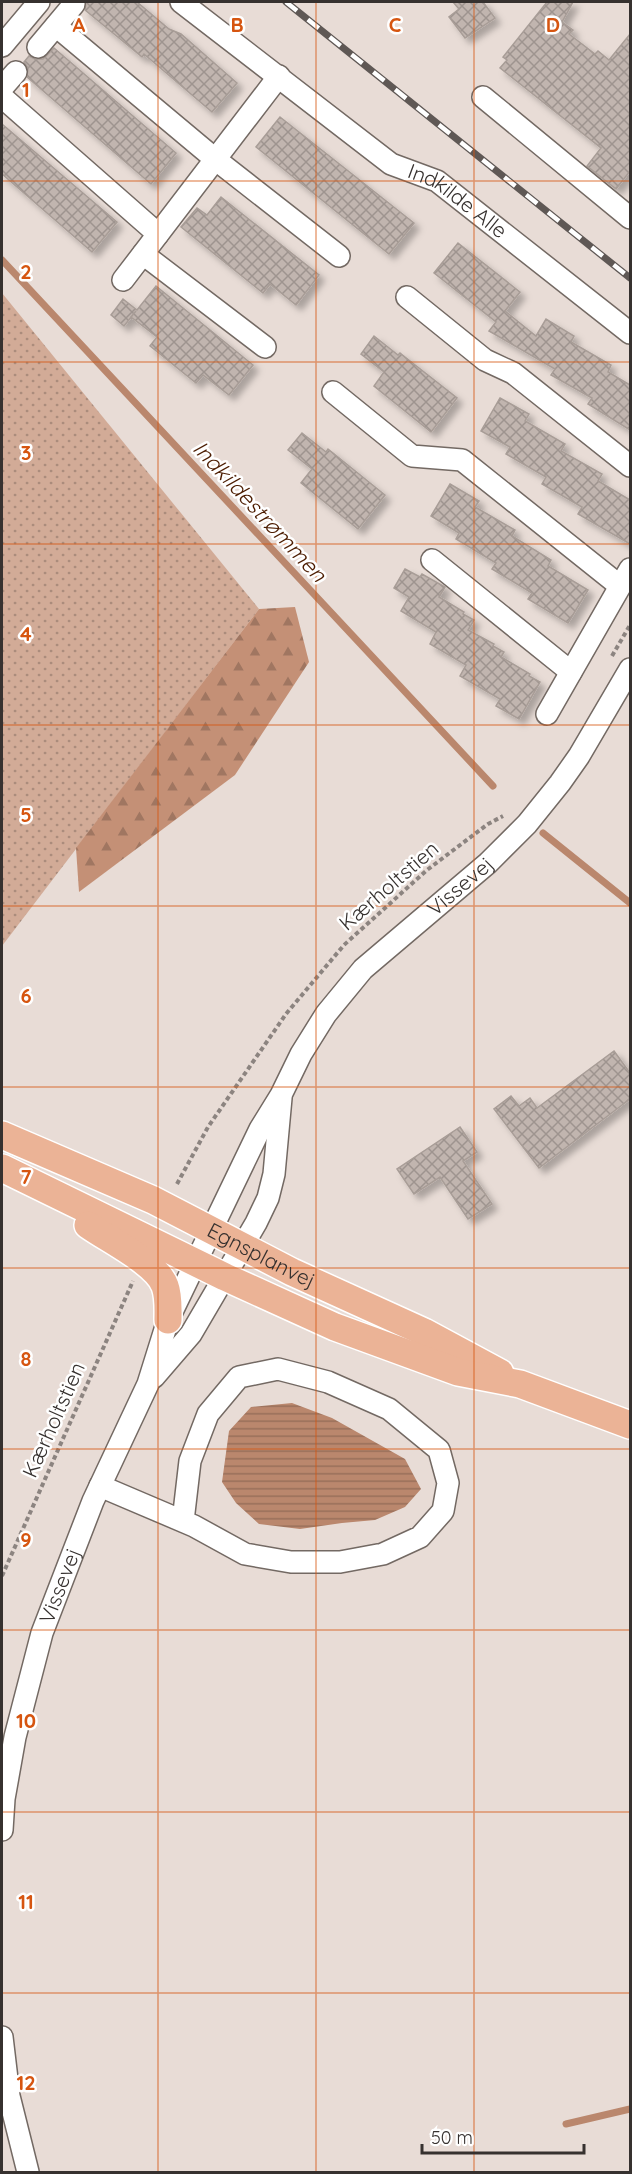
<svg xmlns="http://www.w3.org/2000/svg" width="632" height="2174" font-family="Quicksand,sans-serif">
  <defs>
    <pattern id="grass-dots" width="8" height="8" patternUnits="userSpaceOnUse" patternTransform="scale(1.5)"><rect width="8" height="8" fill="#d2ab97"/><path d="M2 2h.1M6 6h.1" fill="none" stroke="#ab8c7c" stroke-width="1.8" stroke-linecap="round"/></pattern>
    <pattern id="forest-firs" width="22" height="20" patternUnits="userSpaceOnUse" patternTransform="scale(1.5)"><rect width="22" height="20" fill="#c49076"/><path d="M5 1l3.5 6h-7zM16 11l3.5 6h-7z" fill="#a07661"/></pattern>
    <pattern id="water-rules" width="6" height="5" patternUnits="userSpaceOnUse" patternTransform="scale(1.5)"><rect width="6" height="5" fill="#ba876d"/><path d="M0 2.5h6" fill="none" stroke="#986f5a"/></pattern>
    <pattern id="building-cross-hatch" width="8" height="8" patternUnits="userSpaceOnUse" patternTransform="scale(1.5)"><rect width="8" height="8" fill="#c1b5af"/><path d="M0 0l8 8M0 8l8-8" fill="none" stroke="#9e948f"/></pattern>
    <filter id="shadow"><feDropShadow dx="5.5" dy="5.5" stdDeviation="3" flood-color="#0004"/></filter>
  </defs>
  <rect width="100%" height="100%" fill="#e8dcd6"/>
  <path fill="url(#grass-dots)" d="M 2,293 L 259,609 L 2,946 Z"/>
  <path fill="url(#forest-firs)" d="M 295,607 L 309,662 L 235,775 L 79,892 L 76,848 L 259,609 Z"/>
  <path fill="url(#water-rules)" d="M 292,1403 L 332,1418 L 405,1459 L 421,1489 L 405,1507 L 375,1520 L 342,1523 L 300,1529 L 259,1524 L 236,1503 L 222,1482 L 229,1431 L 251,1407 Z"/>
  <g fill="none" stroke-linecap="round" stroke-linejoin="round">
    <path stroke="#ba876d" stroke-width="7" d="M 2,260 L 493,786
      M 543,833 L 630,903
      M 566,2124 L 630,2109"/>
  </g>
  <path fill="url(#building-cross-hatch)" stroke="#a89d97" stroke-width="1.5" filter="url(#shadow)" d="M 86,2 L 137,2 L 169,29 L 181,34 L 237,83 L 212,112 L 144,54 L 142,57 L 85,10 Z
    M 453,2 L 483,2 L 495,18 L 465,38 L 449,17 L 459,9 Z
    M 547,2 L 573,2 L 562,22 L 573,30 L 569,34 L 595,54 L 598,51 L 609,60 L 630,34 L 630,171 L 616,189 L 587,166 L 601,148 L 500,68 L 507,60 L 503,57 Z
    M 54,48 L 176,153 L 151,184 L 27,77 L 28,68 L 24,62 L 29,56 L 35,59 L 43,59 Z
    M 280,117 L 414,223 L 389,254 L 256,147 Z
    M 2,124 L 117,222 L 92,252 L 2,174 Z
    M 221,197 L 319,275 L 296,305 L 270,284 L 263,293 L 181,227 L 197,208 L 207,215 Z
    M 458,243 L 520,292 L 505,311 L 536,336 L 546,319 L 574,336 L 571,342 L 611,365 L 608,372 L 630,385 L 630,430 L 588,404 L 592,398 L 551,375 L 555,369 L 489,331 L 496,322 L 434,273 Z
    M 156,286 L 253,365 L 229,395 L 203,375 L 196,383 L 150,346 L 157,337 L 131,317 L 136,311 L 124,326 L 111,315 L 123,299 L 137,310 Z
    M 374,336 L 398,355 L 400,353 L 405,357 L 457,398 L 431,432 L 374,386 L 384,372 L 361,354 Z
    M 500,398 L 529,414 L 525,421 L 565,444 L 561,451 L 602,474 L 598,481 L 630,500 L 630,544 L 578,514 L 582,507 L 542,484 L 546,477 L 506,454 L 510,447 L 481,431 Z
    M 302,433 L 326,452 L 328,449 L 333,453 L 385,495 L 358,529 L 301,483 L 312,469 L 288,450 Z
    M 450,484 L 479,501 L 475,507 L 515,530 L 512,536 L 551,560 L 548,566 L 588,590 L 568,623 L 528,599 L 532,593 L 492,569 L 496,563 L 456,539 L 459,533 L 431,516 Z
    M 405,569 L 420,577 L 422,574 L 445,587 L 439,597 L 464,612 L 463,614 L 474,620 L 468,630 L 494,644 L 493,646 L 504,652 L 501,657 L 530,674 L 529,676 L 540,682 L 519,719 L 496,706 L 500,699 L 460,676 L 466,665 L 430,644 L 436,632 L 401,611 L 409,597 L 394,588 Z
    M 614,1051 L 630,1073 L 630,1099 L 539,1168 L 494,1109 L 511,1096 L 519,1106 L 530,1098 L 537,1108 Z
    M 460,1127 L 477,1152 L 463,1161 L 492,1204 L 468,1219 L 440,1177 L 414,1194 L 397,1169 Z"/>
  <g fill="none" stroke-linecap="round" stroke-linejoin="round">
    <defs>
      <g id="minor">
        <path id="s1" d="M 181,2 L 391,164 L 437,181 L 630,333"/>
        <path d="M 56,26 L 215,159 L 339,256"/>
        <path d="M 2,46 L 39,2"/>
        <path d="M 38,47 L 74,4"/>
        <path d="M 2,88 L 16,72"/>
        <path d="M 2,97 L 158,234"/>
        <path d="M 483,97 L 630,218"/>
        <path d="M 143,254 L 265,347"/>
        <path d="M 123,280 L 279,76"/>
        <path d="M 407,297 L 485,360 L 513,373 L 630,466"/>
        <path d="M 333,392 L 412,456 L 462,460 L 620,586"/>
        <path d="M 432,560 L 571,672"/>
        <path d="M 547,714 L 630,569"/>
        <path d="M 154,1377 L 191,1334 L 256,1223 L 268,1198 L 274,1174 L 281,1098"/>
        <path d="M 100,1486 L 194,1526 L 245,1554 L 291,1562 L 340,1562 L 383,1554 L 420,1537 L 443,1511 L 448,1483 L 439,1450 L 389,1409 L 328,1382 L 278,1369 L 239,1377 L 208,1414 L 190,1461 L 183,1521"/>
        <path id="s2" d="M 2,1830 L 4,1799 L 15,1737 L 42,1633 L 93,1501 L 148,1384 L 168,1320 L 260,1129 L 281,1095 L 301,1054 L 326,1014 L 363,969 L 488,863 L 527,824 L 560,783 L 579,756 L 630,669"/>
        <path d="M 2,2037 L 9,2096 L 28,2172"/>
      </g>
      <g id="major">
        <path id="s3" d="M 2,1135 L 153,1200 L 292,1272 L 424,1332 L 500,1373"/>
        <path d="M 2,1168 L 225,1277 L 335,1327 L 458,1372 L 520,1384 L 630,1425"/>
        <path d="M 88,1225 C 109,1240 157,1263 165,1286 C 169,1297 168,1309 168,1320"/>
      </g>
    </defs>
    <use href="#minor" stroke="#736963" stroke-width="24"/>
    <use href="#major" stroke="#fff" stroke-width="30"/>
    <path stroke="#8c8480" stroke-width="4" stroke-dasharray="4.5 3" stroke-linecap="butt" d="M 612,656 L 630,625
      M 177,1184 L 208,1127 L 286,1014 L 344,945 L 427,870 L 488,824 L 503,816
      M 2,1576 L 133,1281"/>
    <use href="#minor" stroke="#fff" stroke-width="21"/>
    <use href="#major" stroke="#ebb396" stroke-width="27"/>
    <defs>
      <path id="rail" d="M 286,2 L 630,278"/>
    </defs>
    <use href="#rail" stroke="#5f5855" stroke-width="7"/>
    <use href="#rail" stroke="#fff" stroke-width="4.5" stroke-dasharray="14" stroke-linecap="butt"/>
  </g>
  <path fill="none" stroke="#d65510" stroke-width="1.5" stroke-opacity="0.55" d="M 158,2 L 158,2172M 316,2 L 316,2172M 474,2 L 474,2172M 2,181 L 630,181M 2,362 L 630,362M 2,544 L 630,544M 2,725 L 630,725M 2,906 L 630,906M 2,1087 L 630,1087M 2,1268 L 630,1268M 2,1449 L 630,1449M 2,1630 L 630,1630M 2,1812 L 630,1812M 2,1993 L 630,1993"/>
  <g text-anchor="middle" stroke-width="5" stroke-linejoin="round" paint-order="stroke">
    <g font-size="21" fill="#36312f" stroke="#fff">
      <text dy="7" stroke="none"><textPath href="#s1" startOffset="342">Indkilde Alle</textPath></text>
      <text transform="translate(389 886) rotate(-41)" y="7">Kærholtstien</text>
      <text dy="7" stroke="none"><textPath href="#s2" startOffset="1070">Vissevej</textPath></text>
      <text dy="7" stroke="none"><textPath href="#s3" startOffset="286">Egnsplanvej</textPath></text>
      <text transform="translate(54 1420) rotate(-66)" y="7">Kærholtstien</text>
      <text dy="7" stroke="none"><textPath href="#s2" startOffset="252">Vissevej</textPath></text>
    </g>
    <g font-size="22" font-style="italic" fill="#4c1c00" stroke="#fff">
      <text transform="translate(260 511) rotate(47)" y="8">Indkildestrømmen</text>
    </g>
  </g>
  <g font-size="20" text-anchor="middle" font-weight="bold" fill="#d65510" stroke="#fff" stroke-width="5" stroke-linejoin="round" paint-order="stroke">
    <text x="79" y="32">A</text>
    <text x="237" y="32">B</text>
    <text x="395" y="32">C</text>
    <text x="553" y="32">D</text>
    <text x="26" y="97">1</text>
    <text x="26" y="279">2</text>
    <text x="26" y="460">3</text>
    <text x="26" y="641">4</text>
    <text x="26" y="822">5</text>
    <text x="26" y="1003">6</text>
    <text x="26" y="1184">7</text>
    <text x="26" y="1366">8</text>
    <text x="26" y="1547">9</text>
    <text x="26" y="1728">10</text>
    <text x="26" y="1909">11</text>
    <text x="26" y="2090">12</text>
  </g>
  <rect width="632" height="2174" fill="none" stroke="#36312f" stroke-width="6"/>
  <path d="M422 2144v9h162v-9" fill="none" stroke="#36312f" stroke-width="3"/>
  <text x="431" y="2144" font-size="18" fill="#36312f" stroke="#ffffff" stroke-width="4.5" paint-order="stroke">50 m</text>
</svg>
